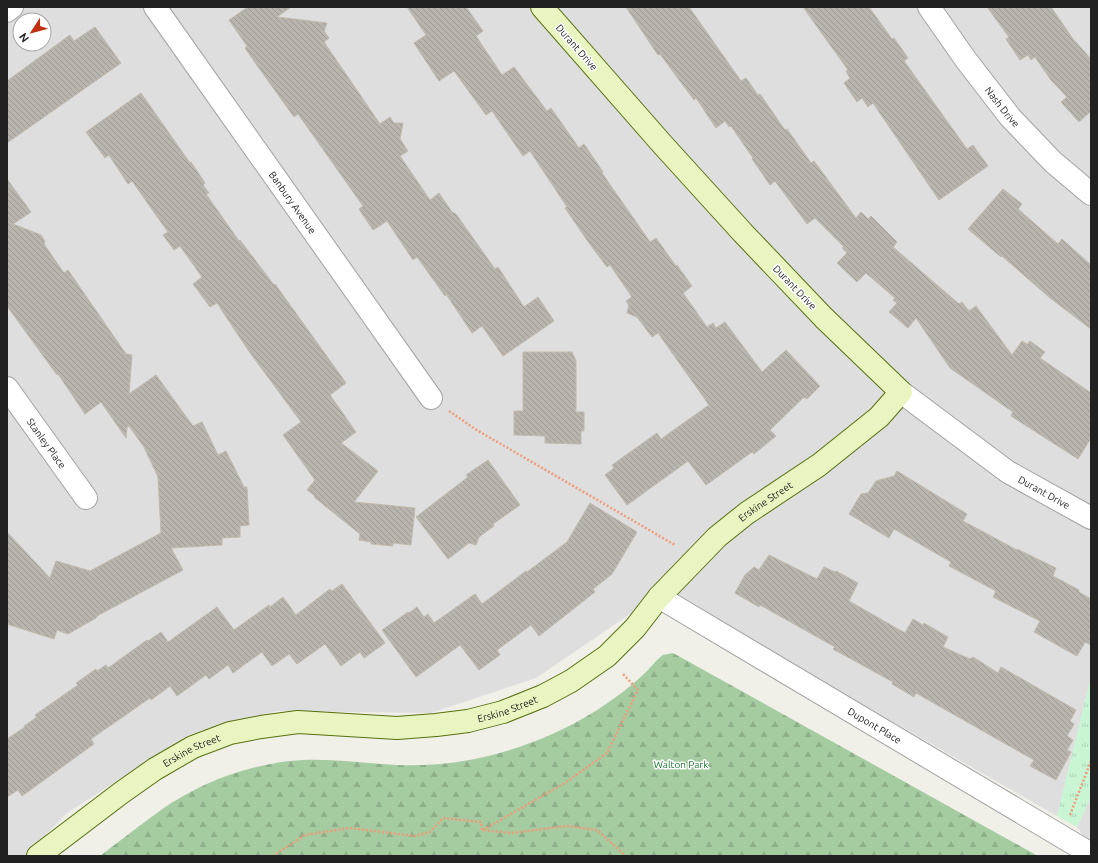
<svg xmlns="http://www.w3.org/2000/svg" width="1098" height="863" font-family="Ubuntu,sans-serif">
  <defs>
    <pattern id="forest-firs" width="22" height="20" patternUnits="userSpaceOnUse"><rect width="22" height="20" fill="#a5cca0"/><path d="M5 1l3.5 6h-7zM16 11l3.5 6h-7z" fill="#8eaf8a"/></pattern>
    <pattern id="park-tufts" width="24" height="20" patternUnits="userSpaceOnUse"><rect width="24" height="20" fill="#caf5d5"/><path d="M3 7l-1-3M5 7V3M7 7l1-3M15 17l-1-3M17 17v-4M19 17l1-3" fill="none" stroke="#add2b7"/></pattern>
    <pattern id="building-back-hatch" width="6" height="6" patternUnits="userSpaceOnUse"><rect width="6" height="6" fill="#b9b5ae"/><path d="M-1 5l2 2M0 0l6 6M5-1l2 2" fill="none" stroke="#9f9b95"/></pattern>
  </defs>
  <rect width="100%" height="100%" fill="#f0efe8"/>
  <path fill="#dfdede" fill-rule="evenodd" d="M 7,7 L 1091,7 L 1091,696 L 1057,816 L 664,591 L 536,678 L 431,713 L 277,711 L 191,734 L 67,813 L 25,856 L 7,856 ZM 20,20 L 44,20 L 44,44 L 20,44 Z
    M 1091,797 L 1091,848 L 1077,827 Z"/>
  <path fill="url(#forest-firs)" d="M 673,653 L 1038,856 L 100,856 C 120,841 140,825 161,810 C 198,784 244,766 290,761 C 325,757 361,763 397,765 C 442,767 488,759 530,743 C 561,732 590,716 616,697 C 626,690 636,681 645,673 C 651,667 657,659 663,655 C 666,654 670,654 673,653 Z"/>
  <path fill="url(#park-tufts)" d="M 1091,676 L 1091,797 L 1077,827 L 1057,816 Z"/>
  <path fill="url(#building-back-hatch)" stroke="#c1b9ab" d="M 248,7 L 291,7 L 277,17 L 327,23 L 324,31 L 329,38 L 324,42 L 380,124 L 390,117 L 394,123 L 403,123 L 400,139 L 408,151 L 400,156 L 430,200 L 439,193 L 452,212 L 456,214 L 495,269 L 498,267 L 524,307 L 538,297 L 554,321 L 503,356 L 482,326 L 472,333 L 446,294 L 445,296 L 417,257 L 413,260 L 387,221 L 373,230 L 359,209 L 363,206 L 327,155 L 298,114 L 294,117 L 256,64 L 245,48 L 247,46 L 229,20 Z
    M 407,7 L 466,7 L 483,31 L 476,36 L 502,75 L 514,67 L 547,111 L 551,108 L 579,148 L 584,144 L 603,172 L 602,173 L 650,242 L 656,238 L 676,266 L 677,265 L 692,286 L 683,293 L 707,327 L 713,323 L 716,328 L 725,322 L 762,372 L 786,350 L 820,386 L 807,399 L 804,397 L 770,430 L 776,436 L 754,454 L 752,452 L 706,485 L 688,461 L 627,505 L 605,475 L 614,468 L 612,465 L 657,433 L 661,439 L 709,405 L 658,333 L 652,337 L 637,317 L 627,313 L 629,305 L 626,301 L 632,297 L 610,265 L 607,267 L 589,243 L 565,208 L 567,207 L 530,151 L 523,156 L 492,111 L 486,115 L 454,71 L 439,81 L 414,43 L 426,35 Z
    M 626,7 L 689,7 L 741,81 L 746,78 L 758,95 L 760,94 L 785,130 L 787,129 L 811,163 L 814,161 L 856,218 L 861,212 L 868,219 L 871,216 L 897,242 L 893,247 L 959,304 L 962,302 L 969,311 L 976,306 L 1012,355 L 1022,341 L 1027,344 L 1030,341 L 1045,352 L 1040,358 L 1091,393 L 1091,438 L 1078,459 L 1011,416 L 1013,412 L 950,368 L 916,318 L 908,328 L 889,312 L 897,303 L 893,300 L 895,298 L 866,273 L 857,282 L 837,263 L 847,253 L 842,248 L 844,247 L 815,218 L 807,224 L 775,181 L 770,185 L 752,159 L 753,158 L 731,126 L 729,127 L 725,121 L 716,128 L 696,98 L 694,100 L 660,54 L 658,55 Z
    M 803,7 L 869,7 L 892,39 L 894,38 L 908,58 L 904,61 L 967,149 L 973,145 L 988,166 L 939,200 L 873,103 L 868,107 L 862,98 L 857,102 L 844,83 L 850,78 L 846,71 L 848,70 Z
    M 987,7 L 1051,7 L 1073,39 L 1091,59 L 1091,111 L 1079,122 L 1061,102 L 1067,97 L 1051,80 L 1035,57 L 1031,60 L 1028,55 L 1020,60 L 1006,39 L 1009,37 Z
    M 95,27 L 121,63 L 7,143 L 7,81 L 70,35 L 74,41 Z
    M 141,93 L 190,163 L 191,162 L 205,183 L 203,185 L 209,193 L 206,194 L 239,241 L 240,240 L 274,285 L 275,284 L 346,383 L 330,395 L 356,432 L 341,443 L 378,471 L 354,502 L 415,508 L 411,545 L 393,543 L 393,546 L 371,544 L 371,542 L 359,540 L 360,534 L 314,497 L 315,496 L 307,490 L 315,480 L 283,435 L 301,422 L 248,350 L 217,303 L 210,307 L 193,284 L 202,277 L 180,246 L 174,250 L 163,235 L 168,232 L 132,181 L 128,184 L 109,155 L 105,158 L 86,132 Z
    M 7,179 L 31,212 L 13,224 L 41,235 L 45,241 L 44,244 L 64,273 L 68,270 L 126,354 L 132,355 L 129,394 L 156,375 L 193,426 L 202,422 L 218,455 L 226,451 L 244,487 L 247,487 L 249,525 L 240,526 L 240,537 L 222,538 L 222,545 L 171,548 L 183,570 L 97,616 L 96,618 L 68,634 L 57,630 L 54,639 L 7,624 L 7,532 L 50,578 L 56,561 L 90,571 L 161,533 L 158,477 L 144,447 L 129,426 L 127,427 L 126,438 L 101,402 L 85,414 L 58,374 L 57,375 L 7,306 Z
    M 1003,189 L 1022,204 L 1018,209 L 1058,244 L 1062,239 L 1091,265 L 1091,329 L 1050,298 L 1002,256 L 1001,257 L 968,229 Z
    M 523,352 L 572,352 L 576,361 L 576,412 L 584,412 L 584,431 L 581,431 L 581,444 L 545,443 L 545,436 L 514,435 L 514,411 L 523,411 Z
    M 488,460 L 520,505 L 493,524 L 494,526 L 479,537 L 476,545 L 469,543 L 448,559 L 416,517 L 468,477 L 466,475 Z
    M 897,471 L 967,514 L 963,521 L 1017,550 L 1017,549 L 1056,568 L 1053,576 L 1079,590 L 1079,592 L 1091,599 L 1091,645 L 1085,642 L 1077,656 L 1034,632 L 1040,621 L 993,597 L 996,591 L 949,566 L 951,562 L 894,529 L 889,538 L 849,514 L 861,494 L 868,493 L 876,481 L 894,476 Z
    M 590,503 L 637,532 L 612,574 L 593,589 L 595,592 L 539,636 L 531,625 L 497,650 L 500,655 L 479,670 L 460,645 L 416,677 L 382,630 L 408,612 L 409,613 L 417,607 L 424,617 L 428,614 L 434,623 L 475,594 L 482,604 L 526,571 L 527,572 L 567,542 Z
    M 769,555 L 817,579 L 824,567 L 835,572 L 836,571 L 858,583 L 849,601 L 905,633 L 913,619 L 923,625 L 924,623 L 948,637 L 943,647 L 970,659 L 973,657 L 998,673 L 1001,667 L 1076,710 L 1070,721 L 1074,724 L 1067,736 L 1073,740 L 1067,750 L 1071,752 L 1056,780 L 1030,766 L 1034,760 L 916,693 L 914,697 L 892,684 L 893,682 L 833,649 L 835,647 L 760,605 L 759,607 L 735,593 L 745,575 L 754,567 L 759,570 Z
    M 342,584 L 385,643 L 364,658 L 360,652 L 341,666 L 325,644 L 297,664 L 289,654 L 272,666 L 262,652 L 233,673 L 228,665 L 209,679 L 206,675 L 177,696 L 170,686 L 151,700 L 150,698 L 91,739 L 94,744 L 22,796 L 18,790 L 7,797 L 7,739 L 25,727 L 24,726 L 37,717 L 35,715 L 78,685 L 76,683 L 96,669 L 97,671 L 106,665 L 108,668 L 147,640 L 148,641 L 161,632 L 168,642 L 217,607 L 234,630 L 269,605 L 270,607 L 283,597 L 296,615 L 330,589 L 332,591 Z"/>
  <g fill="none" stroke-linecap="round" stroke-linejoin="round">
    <defs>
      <g id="street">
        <path id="s1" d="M 155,7 L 431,398"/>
        <path id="s2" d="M 929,7 L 966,60 L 1010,117 L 1053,162 L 1091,194"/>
        <path d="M 7,11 L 12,7"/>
        <path id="s3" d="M 7,388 L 86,498"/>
        <path id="s4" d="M 901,392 L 1008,472 L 1091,518"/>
        <path id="s5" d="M 659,597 L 1091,854"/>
      </g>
      <g id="secondary">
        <path id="s6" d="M 38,856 L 121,793 L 155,769 L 193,747 L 230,733 L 261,727 L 298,722 L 397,728 L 436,725 L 468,721 L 503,712 L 543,696 L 571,681 L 607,656 L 635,628 L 659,597 L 717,537 L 747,513 L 819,465 L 879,417 L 901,392 L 824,318 L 743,233 L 663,145 L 542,7"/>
      </g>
    </defs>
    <use href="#street" stroke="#a2a2a2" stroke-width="24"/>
    <use href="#secondary" stroke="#55710f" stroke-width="24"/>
    <path stroke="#ee9b7b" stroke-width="2.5" stroke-dasharray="2 2" stroke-linecap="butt" d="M 449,411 L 475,429 L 675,545
      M 1070,815 L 1091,761
      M 483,830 L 565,783 L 607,753 L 638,690 L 622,673
      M 273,856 L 305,835 L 349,828 L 415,836 L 430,832 L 443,818 L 481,822 L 482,830 L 511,833 L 567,826 L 597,830 L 626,856"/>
    <use href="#street" stroke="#fff" stroke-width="22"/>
    <use href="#secondary" stroke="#e9f5c1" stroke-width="22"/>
  </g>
  <g text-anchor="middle" stroke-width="3" stroke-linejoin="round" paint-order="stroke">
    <g font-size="10" fill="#212121" stroke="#fff">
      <text transform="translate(577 47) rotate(49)" y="4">Durant Drive</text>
      <text dy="4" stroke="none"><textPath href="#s2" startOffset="124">Nash Drive</textPath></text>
      <text dy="4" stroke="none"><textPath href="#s1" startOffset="239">Banbury Avenue</textPath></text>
      <text transform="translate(795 287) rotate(46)" y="4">Durant Drive</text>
      <text dy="4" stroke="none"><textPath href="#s3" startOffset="68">Stanley Place</textPath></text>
      <text dy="4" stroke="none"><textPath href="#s4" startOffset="175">Durant Drive</textPath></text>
      <text dy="4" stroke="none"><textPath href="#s6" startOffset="846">Erskine Street</textPath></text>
      <text dy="4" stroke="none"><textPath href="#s6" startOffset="510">Erskine Street</textPath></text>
      <text dy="4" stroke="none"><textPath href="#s5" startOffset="251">Dupont Place</textPath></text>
      <text dy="4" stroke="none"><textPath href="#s6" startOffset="187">Erskine Street</textPath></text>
    </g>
    <g font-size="10" fill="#15782f" stroke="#fff">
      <text x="681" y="768">Walton Park</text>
    </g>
  </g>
  <rect width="1098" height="863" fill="none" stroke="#212121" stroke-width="16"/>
  <g transform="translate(32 32) rotate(234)"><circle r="19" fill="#ffffff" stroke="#a6a6a6"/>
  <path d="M0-3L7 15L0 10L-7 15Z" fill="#c03011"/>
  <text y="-6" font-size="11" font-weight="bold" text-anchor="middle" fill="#212121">N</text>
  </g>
</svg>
